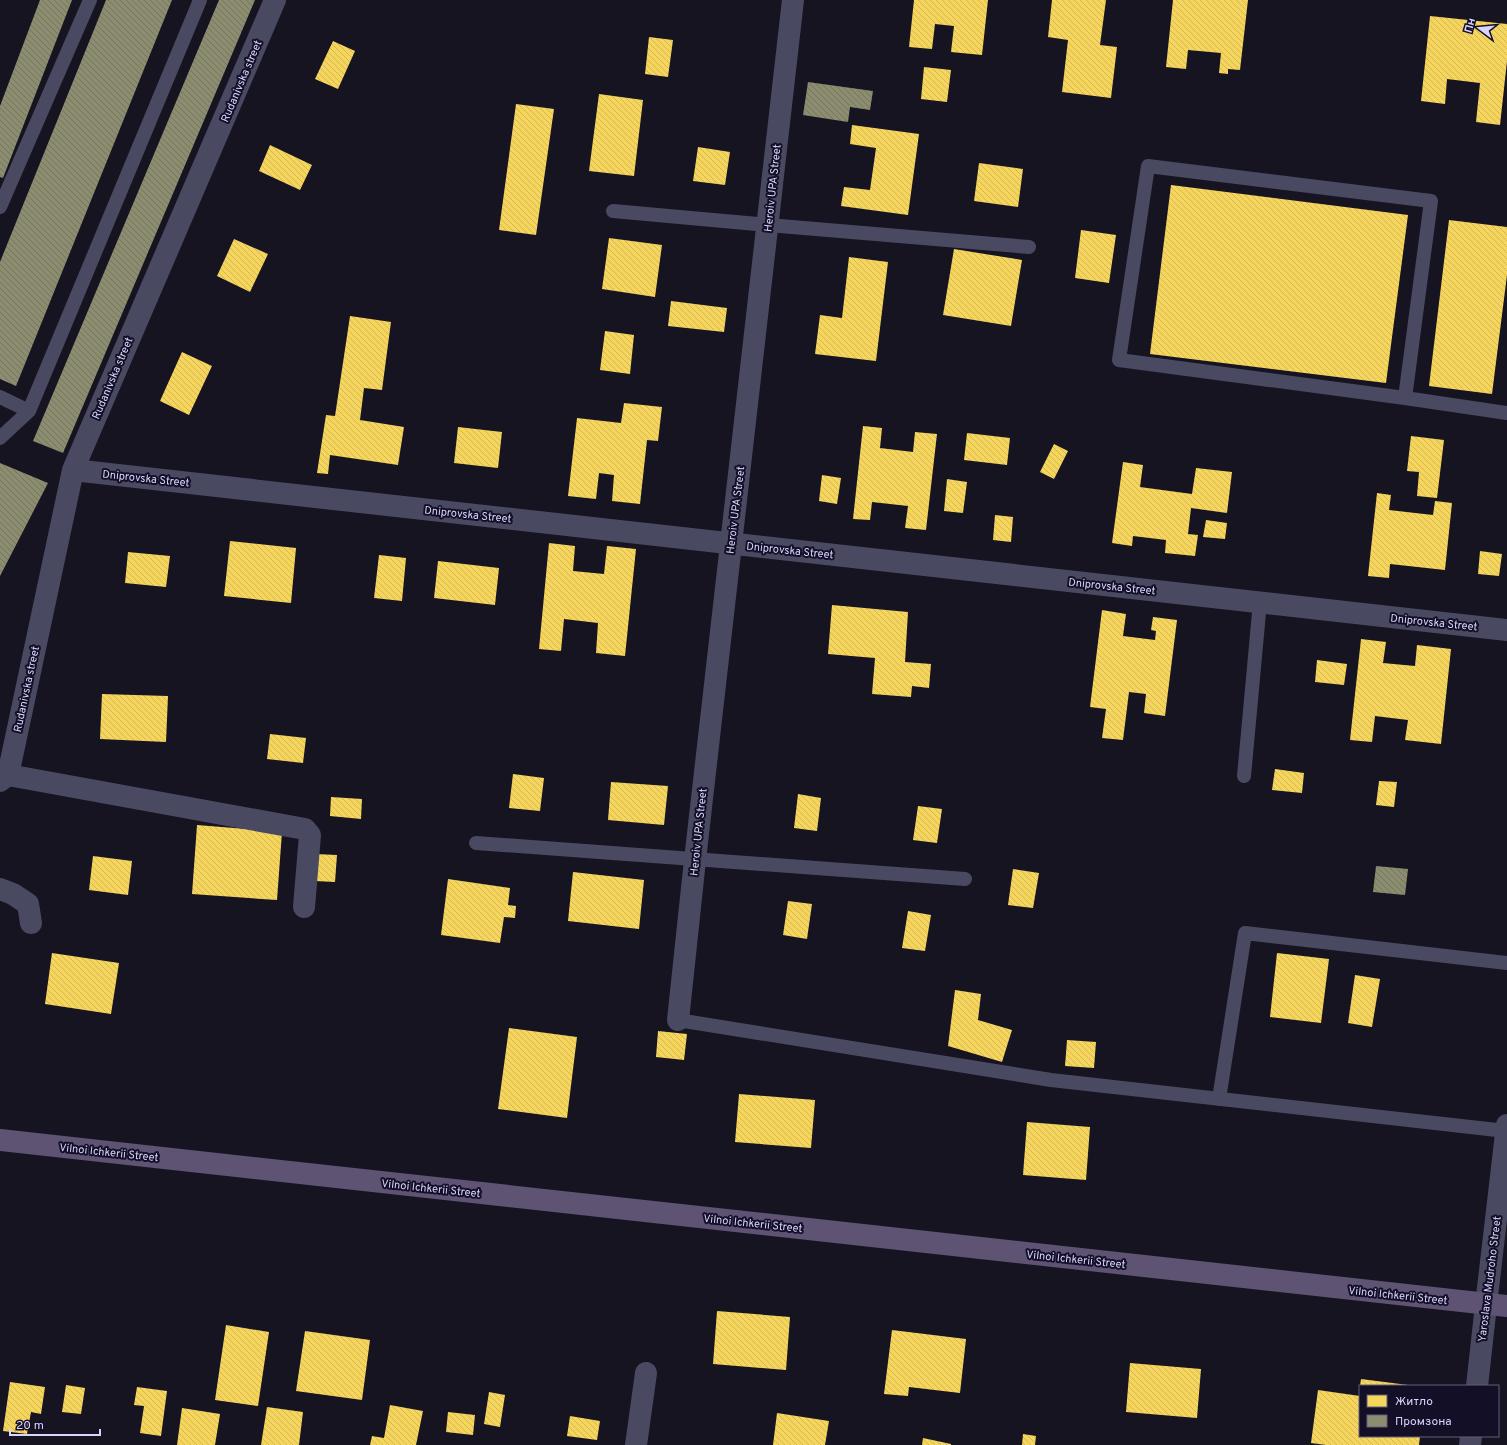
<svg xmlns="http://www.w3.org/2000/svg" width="1507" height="1445" font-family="Overpass,sans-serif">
  <defs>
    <pattern id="homes-back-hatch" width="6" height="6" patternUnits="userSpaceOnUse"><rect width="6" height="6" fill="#f6d55c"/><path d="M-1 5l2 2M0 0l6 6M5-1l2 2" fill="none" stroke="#d2b759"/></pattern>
    <pattern id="industry-back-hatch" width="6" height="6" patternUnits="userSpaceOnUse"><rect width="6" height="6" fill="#8c8c6e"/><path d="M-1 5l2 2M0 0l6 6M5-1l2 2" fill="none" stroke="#767564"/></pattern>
  </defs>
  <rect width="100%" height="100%" fill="#161421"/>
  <path fill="url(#homes-back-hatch)" d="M 914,0 L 988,0 L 982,55 L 951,52 L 954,26 L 935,24 L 932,49 L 909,47 Z
    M 1052,0 L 1106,0 L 1100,45 L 1117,47 L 1111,98 L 1062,92 L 1068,40 L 1048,37 Z
    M 1173,0 L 1248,0 L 1240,70 L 1228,69 L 1228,74 L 1219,73 L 1221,53 L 1188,50 L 1186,69 L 1166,67 Z
    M 1430,16 L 1507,24 L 1507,61 L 1500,125 L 1476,122 L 1480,83 L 1447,79 L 1445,104 L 1421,101 Z
    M 649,37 L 673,40 L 668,77 L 645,74 Z
    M 333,41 L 355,51 L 338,89 L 315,79 Z
    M 924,67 L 951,70 L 947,102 L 921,99 Z
    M 599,94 L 643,100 L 634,176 L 589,171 Z
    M 516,104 L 554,109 L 536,235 L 499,230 Z
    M 852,125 L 919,134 L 908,215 L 841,206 L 844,187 L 870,190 L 876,148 L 850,144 Z
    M 270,145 L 312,165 L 300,190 L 259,171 Z
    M 698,147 L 730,152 L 725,185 L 693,181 Z
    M 979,163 L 1023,169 L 1018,207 L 974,201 Z
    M 1171,185 L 1408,215 L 1386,383 L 1150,354 Z
    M 1449,220 L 1507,227 L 1507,275 L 1492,394 L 1429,386 Z
    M 1081,230 L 1116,235 L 1109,283 L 1075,278 Z
    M 609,238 L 662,245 L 655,297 L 602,289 Z
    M 234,239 L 268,254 L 250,292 L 217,276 Z
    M 954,249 L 1022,260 L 1011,326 L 943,315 Z
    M 849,257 L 888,262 L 876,361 L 815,354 L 820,315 L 842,318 Z
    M 671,301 L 727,308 L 724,332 L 668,326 Z
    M 350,316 L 391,322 L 382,390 L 364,388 L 360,420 L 404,427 L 398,465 L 330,455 L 328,474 L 317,473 L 326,415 L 335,416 Z
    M 605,331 L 634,335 L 630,374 L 600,370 Z
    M 182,352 L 212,366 L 189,415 L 160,401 Z
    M 624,403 L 662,407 L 658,441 L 647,440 L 640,504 L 612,501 L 614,475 L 599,473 L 596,499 L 568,496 L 577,418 L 621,423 Z
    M 863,426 L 882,428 L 880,448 L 913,452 L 915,432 L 937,434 L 926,530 L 905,528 L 908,506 L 872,502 L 870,520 L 853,519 Z
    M 458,427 L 502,432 L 498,468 L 454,463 Z
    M 967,433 L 1010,438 L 1007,465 L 964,460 Z
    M 1411,436 L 1444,440 L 1437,498 L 1417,496 L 1419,472 L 1407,471 Z
    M 1054,444 L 1068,451 L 1054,479 L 1040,472 Z
    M 1123,462 L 1143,465 L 1140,487 L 1192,494 L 1196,468 L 1232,472 L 1227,513 L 1191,508 L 1188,534 L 1198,535 L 1195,556 L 1165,553 L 1166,540 L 1133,536 L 1132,546 L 1112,543 Z
    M 822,475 L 841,478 L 837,504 L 819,501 Z
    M 947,479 L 967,482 L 963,513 L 944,511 Z
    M 1377,493 L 1391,495 L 1389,510 L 1433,515 L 1435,501 L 1452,503 L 1445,570 L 1390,564 L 1389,578 L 1368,576 Z
    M 995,515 L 1013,517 L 1011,542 L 993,540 Z
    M 1206,520 L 1227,523 L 1225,539 L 1203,537 Z
    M 230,541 L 296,548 L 291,603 L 224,596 Z
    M 549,543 L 575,546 L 573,571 L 604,574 L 607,546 L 636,549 L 625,656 L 596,653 L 598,623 L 564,619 L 561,651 L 539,649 Z
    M 1480,551 L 1502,554 L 1499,576 L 1478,574 Z
    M 128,552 L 170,556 L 166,587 L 125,583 Z
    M 379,555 L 406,558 L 402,601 L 374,598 Z
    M 438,561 L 499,568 L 495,605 L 434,598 Z
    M 832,605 L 908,612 L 905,662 L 931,664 L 929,688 L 912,686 L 911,697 L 872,694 L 875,658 L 828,654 Z
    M 1102,610 L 1126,614 L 1123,636 L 1155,640 L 1156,631 L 1151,630 L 1153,617 L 1177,620 L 1165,716 L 1144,713 L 1146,694 L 1129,692 L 1123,740 L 1102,738 L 1106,709 L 1090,707 Z
    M 1361,639 L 1386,642 L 1383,663 L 1415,666 L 1417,645 L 1451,649 L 1441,744 L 1405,740 L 1408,720 L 1375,716 L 1372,742 L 1350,740 Z
    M 1317,660 L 1347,664 L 1344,685 L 1315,682 Z
    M 102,694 L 168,696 L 166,742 L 100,739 Z
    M 270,734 L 306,738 L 303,763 L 267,759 Z
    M 1275,769 L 1304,773 L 1302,793 L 1272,790 Z
    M 513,774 L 544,778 L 540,811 L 509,808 Z
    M 1379,781 L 1397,782 L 1394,807 L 1376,805 Z
    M 611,782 L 668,786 L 664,825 L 608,820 Z
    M 798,794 L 821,798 L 817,831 L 794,828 Z
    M 331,797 L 362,799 L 361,819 L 330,816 Z
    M 918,806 L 942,809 L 937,843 L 913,840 Z
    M 197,825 L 282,832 L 277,900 L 192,894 Z
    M 316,854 L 337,855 L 335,882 L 315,881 Z
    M 93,856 L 132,861 L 128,895 L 89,890 Z
    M 1013,869 L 1039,873 L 1033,908 L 1008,905 Z
    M 573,872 L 644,880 L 639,929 L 568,921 Z
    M 448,879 L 510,888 L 508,905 L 516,906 L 515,918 L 504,917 L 500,943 L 441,935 Z
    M 788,901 L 812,904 L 807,939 L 783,935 Z
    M 908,911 L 931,915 L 925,951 L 902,948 Z
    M 52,953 L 119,963 L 111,1014 L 45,1004 Z
    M 1277,953 L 1329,959 L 1321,1023 L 1270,1017 Z
    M 1355,975 L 1380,979 L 1372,1027 L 1348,1023 Z
    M 955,990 L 981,994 L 978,1020 L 1012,1030 L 1002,1062 L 948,1046 Z
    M 509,1028 L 577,1037 L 567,1118 L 498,1109 Z
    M 658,1031 L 687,1034 L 684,1060 L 656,1057 Z
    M 1067,1040 L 1096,1042 L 1094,1068 L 1065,1066 Z
    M 739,1094 L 815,1100 L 811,1148 L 735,1142 Z
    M 1027,1122 L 1090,1127 L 1086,1180 L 1023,1175 Z
    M 717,1311 L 790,1317 L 786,1370 L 713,1364 Z
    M 226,1325 L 269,1332 L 258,1406 L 215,1400 Z
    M 892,1330 L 966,1339 L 960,1393 L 909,1387 L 908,1396 L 884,1394 Z
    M 305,1331 L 370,1340 L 362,1400 L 296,1391 Z
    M 1130,1363 L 1201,1369 L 1197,1418 L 1126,1412 Z
    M 1361,1379 L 1408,1385 L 1408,1386 L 1360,1386 Z
    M 10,1382 L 45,1387 L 41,1414 L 31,1412 L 27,1434 L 3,1431 Z
    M 66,1385 L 85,1388 L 81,1414 L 62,1412 Z
    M 137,1387 L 167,1391 L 161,1436 L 140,1433 L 144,1406 L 134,1405 Z
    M 1318,1390 L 1360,1396 L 1360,1436 L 1420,1436 L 1419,1445 L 1326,1445 L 1311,1443 Z
    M 489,1392 L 505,1395 L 500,1427 L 484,1424 Z
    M 390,1405 L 423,1411 L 416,1445 L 370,1445 L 372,1436 L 384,1438 Z
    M 267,1407 L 303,1412 L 299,1445 L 261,1445 Z
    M 182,1408 L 220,1414 L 215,1445 L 177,1445 Z
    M 448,1412 L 475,1415 L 473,1435 L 446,1432 Z
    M 777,1413 L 829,1421 L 825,1445 L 773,1445 Z
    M 570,1416 L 600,1421 L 597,1440 L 567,1436 Z
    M 1023,1434 L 1036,1436 L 1035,1445 L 1022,1445 Z
    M 923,1438 L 951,1444 L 951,1445 L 922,1445 Z"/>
  <path fill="url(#industry-back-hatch)" d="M 40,0 L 72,0 L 3,178 L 0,177 L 0,106 Z
    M 106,0 L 172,0 L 16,386 L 0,379 L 0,262 Z
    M 219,0 L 255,0 L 63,453 L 33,441 Z
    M 808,82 L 873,91 L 870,110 L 850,107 L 848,122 L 803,115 Z
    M 0,463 L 48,483 L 0,576 Z
    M 1376,866 L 1408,869 L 1405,895 L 1373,892 Z"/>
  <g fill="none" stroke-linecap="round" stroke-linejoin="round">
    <path stroke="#4a4962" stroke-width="14" d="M 0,207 L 90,0
      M 613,211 L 768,225 L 1029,247
      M 0,397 L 29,411
      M 1405,398 L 1431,201 L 1148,166 L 1119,360 L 1405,398 L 1507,413
      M 0,438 L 29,411 L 200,0
      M 1244,776 L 1260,602
      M 476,843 L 965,879
      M 678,1020 L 1051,1080 L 1506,1131
      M 1219,1099 L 1245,933 L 1507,963"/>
    <path stroke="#4a4962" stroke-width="22" d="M 73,470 L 1507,630
      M 8,775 L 73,470 L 275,0
      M 0,781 L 8,775 L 305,829 L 310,835 L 304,907
      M 0,889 L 13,894 L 28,904 L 31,923
      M 678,1020 L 695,860 L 793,0
      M 1477,1386 L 1486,1305
      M 636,1445 L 646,1373
      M 1470,1445 L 1471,1436"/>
    <path stroke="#4a4962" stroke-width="22" d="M 1486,1305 L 1507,1125"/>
    <path stroke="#5e5373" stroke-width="22" d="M 0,1140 L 1507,1306"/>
  </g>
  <g text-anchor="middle" stroke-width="4" stroke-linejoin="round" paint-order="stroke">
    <g font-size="11" fill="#d9d4ff" stroke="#130f26">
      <text transform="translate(241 81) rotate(-67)" y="4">Rudanivska street</text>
      <text transform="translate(772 188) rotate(-84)" y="4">Heroiv UPA Street</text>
      <text transform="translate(112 378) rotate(-67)" y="4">Rudanivska street</text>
      <text transform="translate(146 478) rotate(6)" y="4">Dniprovska Street</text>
      <text transform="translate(735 510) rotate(-83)" y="4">Heroiv UPA Street</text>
      <text transform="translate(468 514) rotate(6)" y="4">Dniprovska Street</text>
      <text transform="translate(790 550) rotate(6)" y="4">Dniprovska Street</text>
      <text transform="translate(1112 586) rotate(6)" y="4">Dniprovska Street</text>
      <text transform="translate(1434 622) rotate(6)" y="4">Dniprovska Street</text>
      <text transform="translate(26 689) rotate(-78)" y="4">Rudanivska street</text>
      <text transform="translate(698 832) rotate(-84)" y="4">Heroiv UPA Street</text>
      <text transform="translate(109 1152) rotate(6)" y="4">Vilnoi Ichkerii Street</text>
      <text transform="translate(431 1188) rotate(6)" y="4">Vilnoi Ichkerii Street</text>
      <text transform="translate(753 1223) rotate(6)" y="4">Vilnoi Ichkerii Street</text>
      <text transform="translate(1076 1259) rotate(6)" y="4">Vilnoi Ichkerii Street</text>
      <text transform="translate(1489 1279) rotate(-83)" y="4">Yaroslava Mudroho Street</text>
      <text transform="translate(1398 1295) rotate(6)" y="4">Vilnoi Ichkerii Street</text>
    </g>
  </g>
  <rect x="1359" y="1385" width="140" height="52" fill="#130f26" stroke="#625e7d"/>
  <rect x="1367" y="1395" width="20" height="12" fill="#f6d55c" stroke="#625e7d"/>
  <text x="1395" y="1405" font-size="12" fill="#d9d4ff">Житло</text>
  <rect x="1367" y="1415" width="20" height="12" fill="#8c8c6e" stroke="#625e7d"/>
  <text x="1395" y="1425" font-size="12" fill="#d9d4ff">Промзона</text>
  <g transform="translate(1479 28) rotate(286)" stroke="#130f26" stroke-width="3" paint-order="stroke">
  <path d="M0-3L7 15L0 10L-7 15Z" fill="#d9d4ff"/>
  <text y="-6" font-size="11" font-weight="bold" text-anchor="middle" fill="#d9d4ff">Пн</text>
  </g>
  <path d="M10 1429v6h90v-6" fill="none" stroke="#d9d4ff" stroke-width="2"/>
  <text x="16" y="1429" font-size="12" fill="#d9d4ff" stroke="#130f26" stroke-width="3" paint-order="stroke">20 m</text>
</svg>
